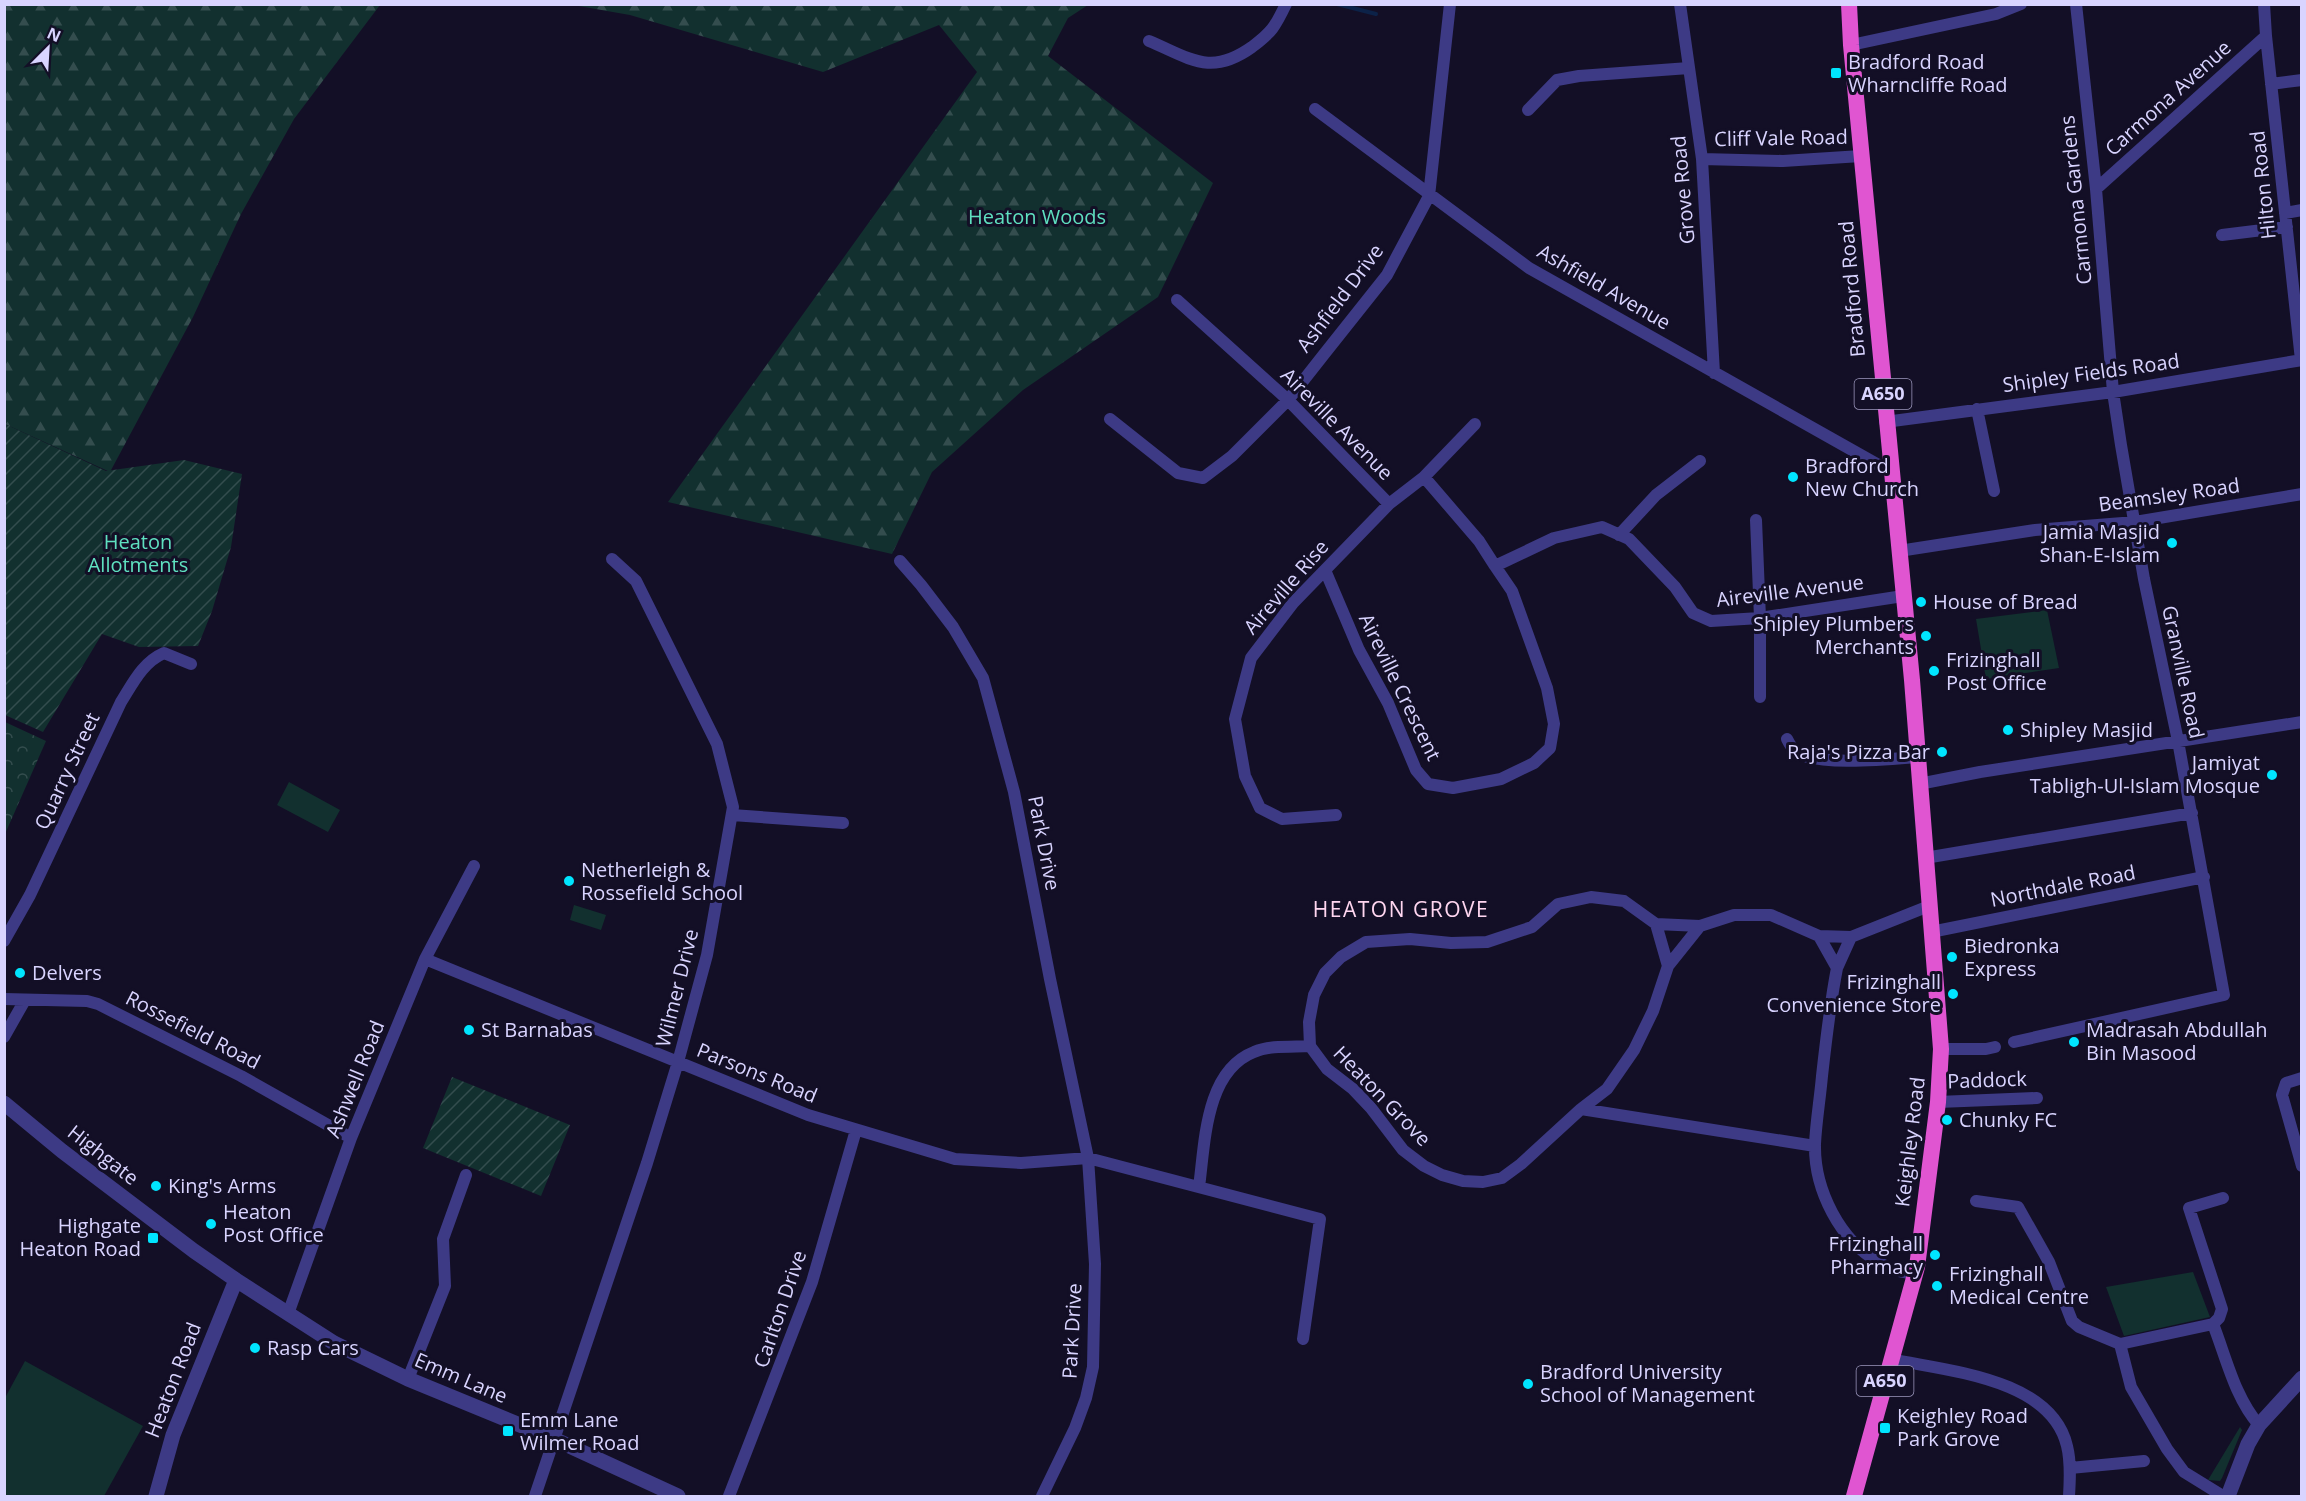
<svg xmlns="http://www.w3.org/2000/svg" width="2306" height="1501" font-family="'Open Sans',sans-serif">
  <defs>
    <pattern id="forest-firs" width="22" height="20" patternUnits="userSpaceOnUse" patternTransform="scale(1.5)"><rect width="22" height="20" fill="#12302f"/><path d="M5 1l3.5 6h-7zM16 11l3.5 6h-7z" fill="#344d4e"/></pattern>
    <pattern id="park-crowns" width="20" height="18" patternUnits="userSpaceOnUse" patternTransform="scale(1.5)"><rect width="20" height="18" fill="#12302f"/><path d="M2 6a3 3 0 1 1 6 0M12 15a3 3 0 1 1 6 0" fill="none" stroke="#344d4e"/></pattern>
    <pattern id="garden-furrows" width="10" height="10" patternUnits="userSpaceOnUse" patternTransform="scale(1.5)"><rect width="10" height="10" fill="#12302f"/><path d="M-1 1l2-2M0 10L10 0M9 11l2-2" fill="none" stroke="#344d4e"/></pattern>
  </defs>
  <rect width="100%" height="100%" fill="#130f26"/>
  <path fill="#12302f" d="M 2047,610 L 2059,668 L 1986,679 L 1976,619 Z
    M 289,782 L 340,810 L 328,832 L 277,805 Z
    M 574,905 L 606,915 L 601,930 L 570,920 Z
    M 2193,1272 L 2210,1317 L 2124,1336 L 2106,1287 Z
    M 25,1361 L 143,1426 L 104,1496 L 5,1496 L 5,1398 Z
    M 2240,1427 L 2242,1430 L 2222,1478 L 2220,1481 L 2208,1480 Z"/>
  <path fill="url(#forest-firs)" d="M 5,5 L 380,5 L 294,119 L 241,214 L 193,317 L 110,472 L 5,424 Z
    M 573,5 L 1088,5 L 1068,18 L 1048,56 L 1213,183 L 1158,297 L 1023,390 L 932,472 L 892,554 L 668,502 L 977,72 L 939,25 L 823,72 L 630,15 Z"/>
  <path fill="url(#park-crowns)" d="M 5,722 L 46,741 L 5,834 Z"/>
  <path fill="url(#garden-furrows)" d="M 5,424 L 106,471 L 184,460 L 242,474 L 231,547 L 212,611 L 198,646 L 139,647 L 102,634 L 43,732 L 5,715 Z
    M 452,1077 L 570,1125 L 541,1196 L 423,1148 Z"/>
  <g fill="none" stroke-linecap="round" stroke-linejoin="round">
    <path stroke="#0c2248" stroke-width="4" d="M 1337,4 L 1376,14"/>
    <path stroke="#3d3a85" stroke-width="12" d="M 1680,4 L 1702,159 L 1714,373
      M 2264,4 L 2266,36 L 2301,360
      M 1149,41 C 1190,58 1210,77 1252,47 C 1272,32 1275,27 1286,4
      M 1851,45 L 1996,14 L 2021,4
      M 2271,84 L 2302,80
      M 1315,109 L 1529,268 L 1891,472
      M 1528,110 L 1557,80 L 1579,76 L 1689,68
      M 1702,159 L 1783,161 L 1861,156
      M 2096,189 L 2266,36
      M 2285,213 L 2302,210
      M 2222,235 L 2287,227
      M 1177,300 L 1288,400 L 1389,504 L 1424,477 L 1479,541 L 1495,566 L 1554,538 L 1602,527 L 1629,539 L 1675,587 L 1693,613 L 1711,621 L 1760,618 L 1903,596
      M 1977,409 L 1994,491
      M 1110,419 L 1178,473 L 1203,478 L 1232,456 L 1288,400 L 1325,353 L 1387,275 L 1429,196 L 1450,4
      M 1885,422 L 2113,392 L 2302,360
      M 1424,477 L 1475,424
      M 1756,520 L 1760,618 L 1760,697
      M 1619,535 L 1656,495 L 1700,461
      M 1899,551 L 2035,530 L 2135,522 L 2302,494
      M 900,561 L 921,585 L 953,627 L 983,678 L 1014,792 L 1050,979 L 1088,1158 L 1095,1264 L 1093,1367 L 1086,1398 L 1075,1428 L 1042,1496
      M 1325,570 L 1359,650 L 1388,703 L 1416,770 L 1428,784 L 1453,788 L 1501,779 L 1534,763 L 1550,748 L 1554,724 L 1547,688 L 1512,591 L 1495,566
      M 1787,739 C 1789,743 1792,748 1795,751 C 1813,767 1892,759 1917,757
      M 1919,784 L 1980,772 L 2302,722
      M 732,815 L 843,823
      M 1336,815 L 1282,819 L 1260,808 L 1245,776 L 1235,719 L 1251,658 L 1293,603 L 1389,504
      M 1925,858 L 2192,813
      M 1656,924 L 1700,926 L 1734,915 L 1771,915 L 1819,936 L 1851,937 L 1929,906
      M 1931,932 L 2204,877
      M 1819,936 L 1837,968 C 1830,1004 1826,1040 1822,1076 C 1820,1099 1816,1122 1815,1144 C 1814,1190 1840,1241 1880,1263 C 1891,1270 1903,1272 1915,1274
      M 4,941 L 30,895 L 121,702 C 133,683 143,662 164,653 L 191,664
      M 425,959 L 808,1115 L 955,1159 L 1021,1163 L 1088,1158 L 1320,1219 L 1303,1339
      M 1668,966 L 1700,926
      M 1837,968 L 1851,937
      M 4,999 L 87,1001 L 98,1004 L 241,1076 L 351,1138
      M 4,1037 L 25,1000
      M 2014,1042 L 2224,995 L 2178,741 L 2144,579 L 2121,445 L 2113,392 L 2096,189 L 2076,4
      M 1941,1049 L 1986,1049 L 1995,1047
      M 2302,1078 L 2286,1083 L 2282,1095 L 2302,1166
      M 1938,1102 L 2037,1098
      M 1581,1109 L 1815,1146
      M 1199,1187 C 1205,1143 1205,1071 1254,1052 C 1270,1045 1293,1047 1310,1046 L 1309,1022 L 1314,995 L 1325,973 L 1341,957 L 1366,942 L 1410,939 L 1451,943 L 1487,942 L 1532,927 L 1558,904 L 1591,897 L 1624,901 L 1656,924 L 1668,966 L 1653,1011 L 1634,1050 L 1607,1089 L 1581,1109 L 1521,1164 L 1502,1178 L 1483,1182 L 1463,1181 L 1442,1175 L 1424,1166 L 1403,1150 L 1371,1108 L 1353,1089 L 1327,1069 L 1310,1046
      M 2223,1198 L 2189,1208 L 2222,1309 L 2219,1318 L 2213,1324 C 2226,1357 2235,1398 2259,1425
      M 1976,1201 L 2018,1207 L 2049,1262 L 2072,1321 L 2079,1327 L 2120,1344
      M 288,1314 L 351,1138 L 425,959 L 474,866
      M 2120,1344 L 2131,1387 L 2167,1449 L 2184,1472 L 2223,1496
      M 2120,1344 L 2213,1324
      M 1891,1359 C 1947,1371 2051,1378 2067,1446 C 2071,1462 2070,1480 2069,1496
      M 408,1379 L 445,1286 L 443,1239 L 466,1175
      M 2070,1468 L 2144,1461
      M 535,1496 L 647,1163 L 678,1062 L 707,955 L 733,807 L 717,744 L 636,581 L 612,559
      M 729,1496 L 812,1282 L 856,1130"/>
    <path stroke="#3d3a85" stroke-width="15" d="M 4,1103 L 62,1151 L 194,1251 L 236,1280 L 334,1343 L 408,1379 L 554,1439 L 678,1496
      M 156,1496 L 173,1435 L 236,1280
      M 2228,1496 L 2248,1444 L 2259,1425 L 2302,1378"/>
    <path stroke="#e055d1" stroke-width="16" d="M 1849,4 L 1851,45 L 1912,680 L 1941,1049 L 1938,1102 L 1917,1267 L 1854,1496"/>
  </g>
  <g fill="#00e5ff" stroke="#130f26" stroke-width="2">
    <rect x="1830" y="67" width="12" height="12" rx="3"/>
    <circle cx="1793" cy="477" r="6"/>
    <circle cx="2172" cy="543" r="6"/>
    <circle cx="1921" cy="602" r="6"/>
    <circle cx="1926" cy="636" r="6"/>
    <circle cx="1934" cy="671" r="6"/>
    <circle cx="2008" cy="730" r="6"/>
    <circle cx="1942" cy="752" r="6"/>
    <circle cx="2272" cy="775" r="6"/>
    <circle cx="569" cy="881" r="6"/>
    <circle cx="1952" cy="957" r="6"/>
    <circle cx="20" cy="973" r="6"/>
    <circle cx="1953" cy="994" r="6"/>
    <circle cx="469" cy="1030" r="6"/>
    <circle cx="2074" cy="1042" r="6"/>
    <circle cx="1947" cy="1120" r="6"/>
    <circle cx="156" cy="1186" r="6"/>
    <circle cx="211" cy="1224" r="6"/>
    <rect x="147" y="1232" width="12" height="12" rx="3"/>
    <circle cx="1935" cy="1255" r="6"/>
    <circle cx="1937" cy="1286" r="6"/>
    <circle cx="255" cy="1348" r="6"/>
    <circle cx="1528" cy="1384" r="6"/>
    <rect x="1879" y="1422" width="12" height="12" rx="3"/>
    <rect x="502" y="1425" width="12" height="12" rx="3"/>
  </g>
  <g text-anchor="middle" stroke-width="6" stroke-linejoin="round" paint-order="stroke">
    <g fill="#130f26" stroke="#9e99be" stroke-width="1.5">
      <rect x="1854.5" y="379" width="57" height="30" rx="4.5"/>
      <rect x="1856.5" y="1366" width="57" height="30" rx="4.5"/>
    </g>
    <g font-size="18" font-weight="bold" fill="#d9d4ff">
      <text x="1883" y="400">A650</text>
      <text x="1885" y="1387">A650</text>
    </g>
    <g font-size="20" fill="#d9d4ff" stroke="#130f26" text-anchor="start">
      <text x="1848" y="69">Bradford Road<tspan x="1848" dy="23">Wharncliffe Road</tspan></text>
      <text x="1805" y="473">Bradford<tspan x="1805" dy="23">New Church</tspan></text>
      <text x="2160" y="539" text-anchor="end">Jamia Masjid<tspan x="2160" dy="23">Shan-E-Islam</tspan></text>
      <text x="1933" y="609">House of Bread</text>
      <text x="1914" y="631" text-anchor="end">Shipley Plumbers<tspan x="1914" dy="23">Merchants</tspan></text>
      <text x="1946" y="667">Frizinghall<tspan x="1946" dy="23">Post Office</tspan></text>
      <text x="2020" y="737">Shipley Masjid</text>
      <text x="1930" y="759" text-anchor="end">Raja's Pizza Bar</text>
      <text x="2260" y="770" text-anchor="end">Jamiyat<tspan x="2260" dy="23">Tabligh-Ul-Islam Mosque</tspan></text>
      <text x="581" y="877">Netherleigh &amp;<tspan x="581" dy="23">Rossefield School</tspan></text>
      <text x="1964" y="953">Biedronka<tspan x="1964" dy="23">Express</tspan></text>
      <text x="32" y="980">Delvers</text>
      <text x="1941" y="989" text-anchor="end">Frizinghall<tspan x="1941" dy="23">Convenience Store</tspan></text>
      <text x="481" y="1037">St Barnabas</text>
      <text x="2086" y="1037">Madrasah Abdullah<tspan x="2086" dy="23">Bin Masood</tspan></text>
      <text x="1959" y="1127">Chunky FC</text>
      <text x="168" y="1193">King's Arms</text>
      <text x="223" y="1219">Heaton<tspan x="223" dy="23">Post Office</tspan></text>
      <text x="141" y="1233" text-anchor="end">Highgate<tspan x="141" dy="23">Heaton Road</tspan></text>
      <text x="1923" y="1251" text-anchor="end">Frizinghall<tspan x="1923" dy="23">Pharmacy</tspan></text>
      <text x="1949" y="1281">Frizinghall<tspan x="1949" dy="23">Medical Centre</tspan></text>
      <text x="267" y="1355">Rasp Cars</text>
      <text x="1540" y="1379">Bradford University<tspan x="1540" dy="23">School of Management</tspan></text>
      <text x="1897" y="1423">Keighley Road<tspan x="1897" dy="23">Park Grove</tspan></text>
      <text x="520" y="1427">Emm Lane<tspan x="520" dy="23">Wilmer Road</tspan></text>
    </g>
    <g font-size="20" fill="#d9d4ff" stroke="#130f26">
      <text transform="translate(2168 98) rotate(-42)" y="7">Carmona Avenue</text>
      <text transform="translate(1781 138) rotate(-1)" y="7">Cliff Vale Road</text>
      <text transform="translate(2263 185) rotate(-96)" y="7">Hilton Road</text>
      <text transform="translate(1683 190) rotate(-95)" y="7">Grove Road</text>
      <text transform="translate(2076 200) rotate(-96)" y="7">Carmona Gardens</text>
      <text transform="translate(1604 287) rotate(30)" y="7">Ashfield Avenue</text>
      <text transform="translate(1852 289) rotate(-95)" y="7">Bradford Road</text>
      <text transform="translate(1340 298) rotate(-53)" y="7">Ashfield Drive</text>
      <text transform="translate(2091 373) rotate(-8)" y="7">Shipley Fields Road</text>
      <text transform="translate(1337 424) rotate(45)" y="7">Aireville Avenue</text>
      <text transform="translate(2169 495) rotate(-8)" y="7">Beamsley Road</text>
      <text transform="translate(1286 587) rotate(-49)" y="7">Aireville Rise</text>
      <text transform="translate(1790 591) rotate(-7)" y="7">Aireville Avenue</text>
      <text transform="translate(2183 672) rotate(78)" y="7">Granville Road</text>
      <text transform="translate(1400 687) rotate(64)" y="7">Aireville Crescent</text>
      <text transform="translate(67 771) rotate(-65)" y="7">Quarry Street</text>
      <text transform="translate(1044 843) rotate(79)" y="7">Park Drive</text>
      <text transform="translate(2063 886) rotate(-11)" y="7">Northdale Road</text>
      <text transform="translate(677 988) rotate(-76)" y="7">Wilmer Drive</text>
      <text transform="translate(193 1030) rotate(27)" y="7">Rossefield Road</text>
      <text transform="translate(757 1073) rotate(22)" y="7">Parsons Road</text>
      <text transform="translate(355 1079) rotate(-68)" y="7">Ashwell Road</text>
      <text transform="translate(1987 1080) rotate(-2)" y="7">Paddock</text>
      <text transform="translate(1382 1096) rotate(46)" y="7">Heaton Grove</text>
      <text transform="translate(1910 1142) rotate(-83)" y="7">Keighley Road</text>
      <text transform="translate(103 1155) rotate(38)" y="7">Highgate</text>
      <text transform="translate(780 1309) rotate(-71)" y="7">Carlton Drive</text>
      <text transform="translate(1072 1331) rotate(-87)" y="7">Park Drive</text>
      <text transform="translate(461 1378) rotate(23)" y="7">Emm Lane</text>
      <text transform="translate(173 1380) rotate(-69)" y="7">Heaton Road</text>
    </g>
    <g font-size="20" fill="#5fe0c0" stroke="#130f26">
      <text x="1037" y="224">Heaton Woods</text>
      <text x="138" y="549">Heaton<tspan x="138" dy="23">Allotments</tspan></text>
    </g>
    <g font-size="21" letter-spacing="1.5" fill="#ffd6f0" stroke="#130f26">
      <text x="1401" y="917">HEATON GROVE</text>
    </g>
  </g>
  <rect width="2306" height="1501" fill="none" stroke="#d9d4ff" stroke-width="12"/>
  <g transform="translate(48 48) rotate(24)" stroke="#130f26" stroke-width="4.5" paint-order="stroke">
  <path d="M0-4.5L10 22L0 15L-10 22Z" fill="#d9d4ff"/>
  <text y="-9" font-size="16" font-weight="bold" text-anchor="middle" fill="#d9d4ff">N</text>
  </g>
</svg>
